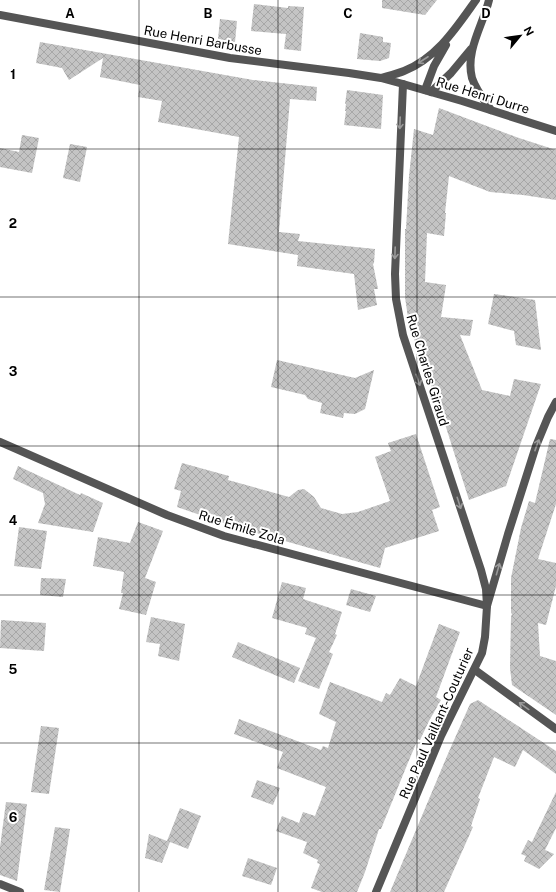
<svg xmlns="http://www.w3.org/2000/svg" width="556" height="892" font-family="'Public Sans',sans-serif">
  <defs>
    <pattern id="building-cross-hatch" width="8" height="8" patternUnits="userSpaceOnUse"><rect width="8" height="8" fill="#c4c4c4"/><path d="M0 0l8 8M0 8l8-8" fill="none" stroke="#a7a7a7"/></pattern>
  </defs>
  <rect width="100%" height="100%" fill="#fff"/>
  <path fill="url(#building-cross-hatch)" d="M 382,0 L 437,0 L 425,15 L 382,8 Z
    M 254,4 L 288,8 L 288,6 L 304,7 L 301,51 L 284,49 L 286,34 L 251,31 Z
    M 220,19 L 237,21 L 235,42 L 218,39 Z
    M 360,33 L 383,37 L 383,42 L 391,43 L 389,58 L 380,61 L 357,59 Z
    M 40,42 L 253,80 L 317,87 L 316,101 L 290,99 L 279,232 L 300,234 L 298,241 L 375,249 L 374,263 L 373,264 L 378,289 L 374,289 L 377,305 L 358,310 L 354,274 L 297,266 L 298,255 L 228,244 L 239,137 L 158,122 L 162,101 L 138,97 L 140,85 L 100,77 L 103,58 L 69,80 L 62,68 L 36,63 Z
    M 347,90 L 383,95 L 381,129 L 344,125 L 346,111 L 345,111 L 346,104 L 345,104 Z
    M 439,108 L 519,138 L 556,150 L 556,200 L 523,195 L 490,192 L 449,176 L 445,213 L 446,213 L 444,236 L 427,233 L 425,282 L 446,285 L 441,317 L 473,320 L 470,336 L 460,335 L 482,390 L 510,396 L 514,379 L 541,384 L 506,486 L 469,500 L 445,424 L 409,325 L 405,297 L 405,229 L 406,229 L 409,176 L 414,129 L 433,135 Z
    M 22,135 L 39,138 L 32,173 L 0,167 L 0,148 L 19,152 Z
    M 70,144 L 87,147 L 80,182 L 63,178 Z
    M 494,294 L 535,300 L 541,350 L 516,345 L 514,331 L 488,324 Z
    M 277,360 L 355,378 L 374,370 L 365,409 L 355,414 L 344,413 L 343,418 L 320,413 L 322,403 L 308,399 L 305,395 L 271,387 Z
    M 416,434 L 440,507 L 432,510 L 439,531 L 385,548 L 380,568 L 232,526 L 177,507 L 181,491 L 174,489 L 182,463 L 229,476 L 228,480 L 289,497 L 298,490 L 304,489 L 314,497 L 321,508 L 342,514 L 358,512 L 390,501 L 375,457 L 391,451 L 388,443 Z
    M 550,439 L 556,440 L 556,504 L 538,559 L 556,563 L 556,586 L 546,625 L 538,623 L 540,656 L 556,661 L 556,715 L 512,685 L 510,668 L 511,617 L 512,614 L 511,613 L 511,578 L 521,528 L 529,501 L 535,503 Z
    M 18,466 L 80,495 L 81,493 L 103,503 L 93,532 L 38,523 L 45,504 L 43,493 L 13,479 Z
    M 138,522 L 163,531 L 145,578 L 156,582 L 146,615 L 119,609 L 123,593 L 121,593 L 124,572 L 93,566 L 98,537 L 130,543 Z
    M 19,527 L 47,531 L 41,569 L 14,566 Z
    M 41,578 L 66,579 L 63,597 L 40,595 Z
    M 282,582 L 306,588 L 303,599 L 342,612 L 335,634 L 337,635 L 329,652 L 333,654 L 319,689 L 298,681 L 316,638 L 305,634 L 307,628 L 272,618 Z
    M 351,589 L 376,596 L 370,612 L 346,605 Z
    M 151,617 L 185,624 L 179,661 L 158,656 L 160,644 L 146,642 Z
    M 1,620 L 46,623 L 44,651 L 0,648 Z
    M 439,624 L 460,632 L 436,697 L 441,700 L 429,721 L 420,740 L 418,739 L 407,765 L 381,829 L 379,829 L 365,872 L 357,892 L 322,892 L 311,888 L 320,864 L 317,863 L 318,860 L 303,853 L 307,842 L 276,831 L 282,816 L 299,823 L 303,812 L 315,816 L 326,787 L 277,768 L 283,752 L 234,734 L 239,719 L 321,750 L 323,746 L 328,748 L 336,722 L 319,714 L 330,682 L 382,702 L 386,693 L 390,695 L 400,678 L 416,686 Z
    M 238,642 L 300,668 L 294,683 L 232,657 Z
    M 478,700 L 556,751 L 556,774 L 523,750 L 515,767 L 494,757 L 478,798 L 480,799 L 471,826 L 473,827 L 444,892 L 390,892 L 447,756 L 470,704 Z
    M 41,726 L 59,728 L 49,794 L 31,792 Z
    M 257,780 L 280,788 L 273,805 L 251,797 Z
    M 556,792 L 556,828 L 545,850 L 554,854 L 539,869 L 524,861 L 526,856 L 521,854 L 528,840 L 532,842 Z
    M 6,802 L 27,804 L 17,881 L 0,875 L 0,847 Z
    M 180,808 L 201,816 L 188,849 L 170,842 L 162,863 L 145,858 L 149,834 L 167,841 Z
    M 55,827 L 70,829 L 60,892 L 44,890 Z
    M 248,858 L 277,868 L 271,885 L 242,876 Z"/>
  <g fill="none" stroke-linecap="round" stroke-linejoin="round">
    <path stroke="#555" stroke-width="8" d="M 489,0 C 483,25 465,51 472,78 C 476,90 484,100 491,110
      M 0,15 L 230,58 L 349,73 L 381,78 L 403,84
      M 381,78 C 388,76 397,74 404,71 C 437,58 456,28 476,0
      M 425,90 L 434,66 L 446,45
      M 431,92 L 451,73 L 471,49
      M 0,442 L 167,515 L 224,536 L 487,606
      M 475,670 L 556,729
      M 0,884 L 20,892"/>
    <path stroke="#555" stroke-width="8" d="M 487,606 L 486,589 L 481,570 L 403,335 L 396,299 L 395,274 L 403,84 L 462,101 L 556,131
      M 376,892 L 441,736 L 482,653 L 485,637 L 487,606 L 508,534 L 536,446 L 548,417 L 556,402"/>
  </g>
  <defs><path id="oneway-shaft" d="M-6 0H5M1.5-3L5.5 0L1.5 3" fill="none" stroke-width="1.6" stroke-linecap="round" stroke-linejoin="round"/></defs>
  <g stroke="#999">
    <use href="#oneway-shaft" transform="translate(423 60) rotate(147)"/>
    <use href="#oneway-shaft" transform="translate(400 123) rotate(92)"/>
    <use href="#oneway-shaft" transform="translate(395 253) rotate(92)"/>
    <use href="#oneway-shaft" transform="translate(418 380) rotate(71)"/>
    <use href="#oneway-shaft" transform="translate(537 445) rotate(-70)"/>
    <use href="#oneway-shaft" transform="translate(459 503) rotate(72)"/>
    <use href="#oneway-shaft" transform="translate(498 569) rotate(-74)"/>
    <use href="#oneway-shaft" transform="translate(524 706) rotate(-144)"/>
  </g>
  <path fill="none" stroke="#000" stroke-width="1" stroke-opacity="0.55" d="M 139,0 L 139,892M 278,0 L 278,892M 417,0 L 417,892M 0,149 L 556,149M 0,297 L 556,297M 0,446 L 556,446M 0,595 L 556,595M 0,743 L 556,743"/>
  <g text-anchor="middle" stroke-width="4" stroke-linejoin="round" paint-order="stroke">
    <g font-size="13" fill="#000" stroke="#fff">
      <text transform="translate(203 40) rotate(10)" y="5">Rue Henri Barbusse</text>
      <text transform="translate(483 95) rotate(17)" y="5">Rue Henri Durre</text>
      <text transform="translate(428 370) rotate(73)" y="5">Rue Charles Giraud</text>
      <text transform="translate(242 527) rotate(17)" y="5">Rue Émile Zola</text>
      <text transform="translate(436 723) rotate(-66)" y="5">Rue Paul Vaillant-Couturier</text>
    </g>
  </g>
  <g font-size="13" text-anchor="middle" font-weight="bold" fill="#000" stroke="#fff" stroke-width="4" stroke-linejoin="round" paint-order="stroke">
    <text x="70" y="18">A</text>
    <text x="208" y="18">B</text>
    <text x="348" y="18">C</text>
    <text x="486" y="18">D</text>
    <text x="13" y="79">1</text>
    <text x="13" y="228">2</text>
    <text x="13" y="376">3</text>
    <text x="13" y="525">4</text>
    <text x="13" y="674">5</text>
    <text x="13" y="822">6</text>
  </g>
  <g transform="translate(520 36) rotate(61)" stroke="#ffffff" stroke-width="3" paint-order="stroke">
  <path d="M0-3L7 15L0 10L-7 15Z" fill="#000000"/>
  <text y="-6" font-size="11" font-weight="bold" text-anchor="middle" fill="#000000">N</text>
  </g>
</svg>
